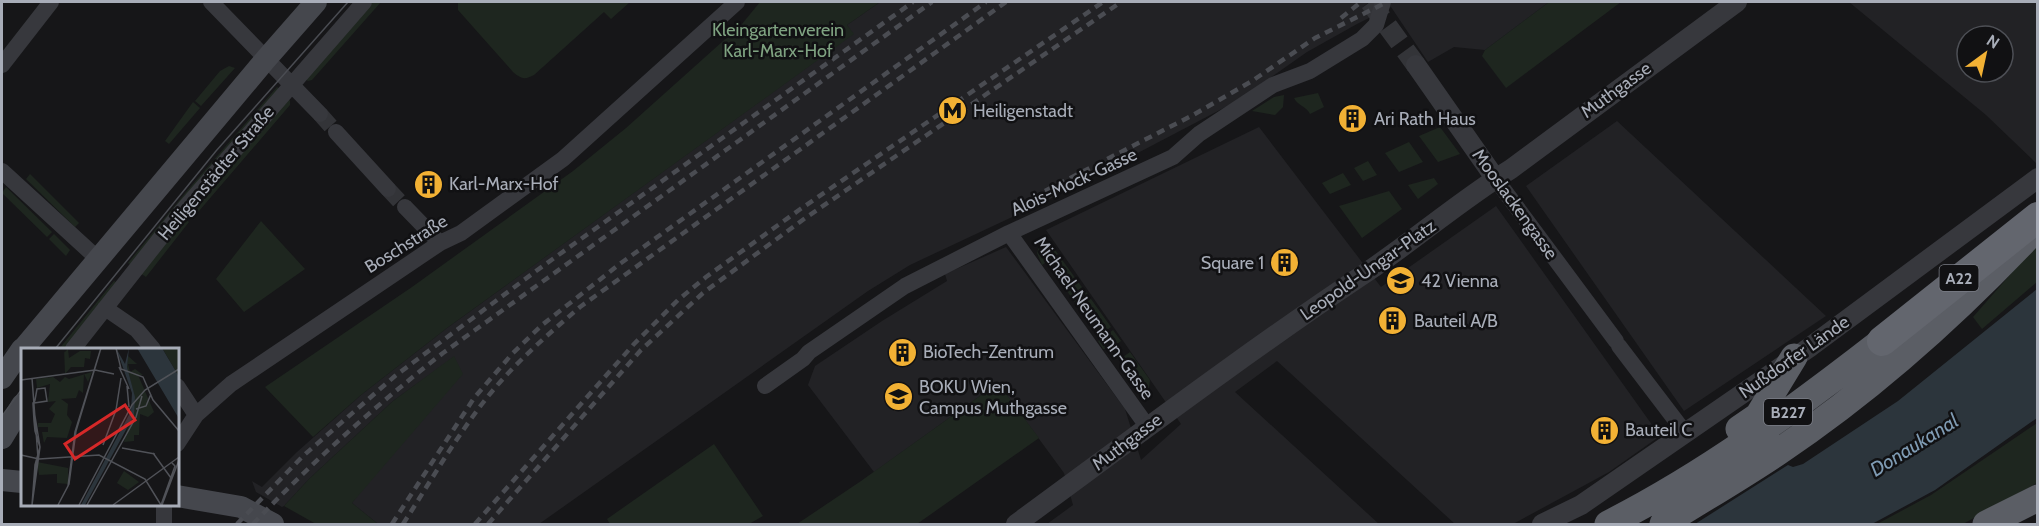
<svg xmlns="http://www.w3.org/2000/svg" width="2039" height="526" font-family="Cabin,sans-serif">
  <rect width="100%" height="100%" fill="#161618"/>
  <path fill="#222225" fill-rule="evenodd" d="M 880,2 L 1369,2 L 1362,8 L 1374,2 L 1549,2 L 1485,50 L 1454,47 L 1428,62 L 1391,7 L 1357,24 L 1307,52 L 1237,101 L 1048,200 L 910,265 L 868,291 L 539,524 L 378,524 L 352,503 L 454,357 L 393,401 L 309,479 L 284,506 L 282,507 L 256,492 L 252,481 L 262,487 L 297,452 L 361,395 L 447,328 L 853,34 L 847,25 Z
    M 1849,2 L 2037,2 L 2037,164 L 1986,115 ZM 1967,36 L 2003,36 L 2003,72 L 1967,72 Z
    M 1617,121 L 1826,316 L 1684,411 L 1526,186 Z
    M 1259,127 L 1381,287 L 1496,206 L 1660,436 L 1609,472 L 1513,524 L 1455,524 L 1277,361 L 1235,392 L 1379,524 L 1047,524 L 1073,505 L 1064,473 L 998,383 L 874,472 L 808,385 L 815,366 L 882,321 L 947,281 L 945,274 L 1006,247 L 1125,409 L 1141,460 L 1181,424 L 1046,230 Z"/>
  <path fill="#1e261f" d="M 373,2 L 381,2 L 312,80 L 308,81 L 305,79 Z
    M 458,2 L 630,2 L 611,19 L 604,12 L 534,75 C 525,80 521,79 513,72 L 458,10 Z
    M 760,2 L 880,2 L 847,25 L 854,34 L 447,328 L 361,395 L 313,437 L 265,387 L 412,287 L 573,171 L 626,128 L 742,24 Z
    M 1549,2 L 1621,2 L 1506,88 L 1482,56 L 1485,50 Z
    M 229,66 L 235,68 L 201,106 L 195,101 L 220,71 Z
    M 277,87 L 281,90 L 132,266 L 128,263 L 186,192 Z
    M 1318,93 L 1324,107 L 1310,114 C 1306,106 1298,106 1294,98 Z
    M 1284,95 L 1283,107 L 1275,115 L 1252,111 L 1274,97 Z
    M 288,98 L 290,101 L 290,105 L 193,218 L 187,215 Z
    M 193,102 L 200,108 L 169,144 L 165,141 Z
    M 1440,127 L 1460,154 L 1438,162 L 1419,136 Z
    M 1409,142 L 1423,162 L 1399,172 L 1385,153 Z
    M 1368,161 L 1377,175 L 1363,181 L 1354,168 Z
    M 1343,173 L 1351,185 L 1330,194 L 1322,183 Z
    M 30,174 L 79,223 L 75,227 L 26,179 Z
    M 1434,178 L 1438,184 L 1418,199 L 1408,185 Z
    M 6,187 L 52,232 L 47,237 L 2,193 Z
    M 1389,191 L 1402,209 L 1362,238 L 1339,206 Z
    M 184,218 L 189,222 L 146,277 L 140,273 Z
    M 261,221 L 305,269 L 244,312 L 216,279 Z
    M 54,234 L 70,250 L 66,256 L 49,239 Z
    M 1043,241 L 1051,244 L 1058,254 L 1042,265 L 1037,253 L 1040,243 Z
    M 2037,244 L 2037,282 L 1982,329 L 1973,317 Z
    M 1060,257 L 1084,290 L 1072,298 L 1048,265 Z
    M 114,281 L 118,283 L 68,349 L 59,349 Z
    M 1086,292 L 1111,327 L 1099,336 L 1074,301 Z
    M 1113,330 L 1121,341 L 1110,349 L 1103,349 L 1098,341 Z
    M 1130,352 L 1150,380 L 1149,388 L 1142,393 L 1122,363 L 1123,357 Z
    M 454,356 L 463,374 L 352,503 L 378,524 L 316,524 L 284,506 L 309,479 L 393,401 Z
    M 998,383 L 1039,438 L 917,524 L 797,524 L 861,481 Z
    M 2037,423 L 2037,483 L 1963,524 L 1877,524 L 1931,495 Z
    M 714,444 L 763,516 L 749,524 L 610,524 L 607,519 Z"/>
  <path fill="#2c353c" d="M 2037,289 L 2037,418 L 1935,490 L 1872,524 L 1695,524 L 1788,465 L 1793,467 L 1803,464 L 1898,401 Z"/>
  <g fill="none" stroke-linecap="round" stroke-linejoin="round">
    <path stroke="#333438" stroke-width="16" stroke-dasharray="16 8" stroke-linecap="butt" d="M 320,114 L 336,132
      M 388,189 L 405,207"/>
    <path stroke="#333438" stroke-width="20" stroke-dasharray="20 10" stroke-linecap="butt" d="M 1370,2 L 1416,65"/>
    <path stroke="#37383d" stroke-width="16" d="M 211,2 L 320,114
      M 2,65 L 51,2
      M 336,132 L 388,189
      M 2,171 L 98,259
      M 1495,178 L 1616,341
      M 405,207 L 440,243
      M 1009,233 L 1147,426
      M 105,308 L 137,330 L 153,349
      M 1619,346 L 1686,434
      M 73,349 L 181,212 L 364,2
      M 177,386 L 196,415
      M 765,386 L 803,359 L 809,352 L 905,286 L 1009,233 L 1173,157 L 1199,134 L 1273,85 L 1310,71 L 1362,39 L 1376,25 L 1383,2
      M 177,444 L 196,415 L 231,384 L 440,243 L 461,233 L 563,159 L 737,2
      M 164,504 L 164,524"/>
    <path stroke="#37383d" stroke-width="20" d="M 1416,65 L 1495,178
      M 1016,524 C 1132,439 1247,352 1367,272 C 1416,239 1461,200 1511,169 L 1737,2
      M 1542,524 L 1581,505 L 1810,347 L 2038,178"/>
    <path stroke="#45474d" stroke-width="22" d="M 23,349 L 266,59 L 316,2
      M 2,378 L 22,349
      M 2,438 L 22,405
      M 2,480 L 22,482
      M 177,496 L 241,507 L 273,524"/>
    <path stroke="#5b5e65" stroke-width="27" d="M 1739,429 L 1758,416 L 1794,357
      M 1608,524 C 1705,475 1796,408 1882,341
      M 1663,524 C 1701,500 1741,477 1778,452 C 1869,391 1951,318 2026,239
      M 1986,524 L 2038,498"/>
    <path stroke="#63666e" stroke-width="30" d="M 1882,341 L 2038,217"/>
    <path stroke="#4a4c52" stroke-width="1.5" d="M 55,349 L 216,151 L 348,2
      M 2,416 L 22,389"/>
    <path stroke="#4a4c52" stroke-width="4.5" stroke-dasharray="8 6" stroke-linecap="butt" d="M 1341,18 L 1361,2
      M 1045,191 L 1193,115 L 1252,81 L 1315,38 L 1387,2
      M 237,524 L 303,456 L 395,376 L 536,271 L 913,2
      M 253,524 C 312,462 375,406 443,353 L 932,2
      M 392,524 L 474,398 L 512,354 L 542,325 L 621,263 L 986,2
      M 403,524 C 429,484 453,442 482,404 C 510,367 545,337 580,307 L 1006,2
      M 475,524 L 634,344 L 678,300 L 706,277 L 799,210 L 1103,2
      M 488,524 L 641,350 L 703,293 L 804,219 L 1121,2"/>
  </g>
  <defs>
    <symbol id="metro-disc" viewBox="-11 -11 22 22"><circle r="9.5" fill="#f2b134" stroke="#111113"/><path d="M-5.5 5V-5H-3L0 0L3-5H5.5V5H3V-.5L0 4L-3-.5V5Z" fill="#111"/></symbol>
    <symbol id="building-disc" viewBox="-11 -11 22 22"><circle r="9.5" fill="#f2b134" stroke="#111113"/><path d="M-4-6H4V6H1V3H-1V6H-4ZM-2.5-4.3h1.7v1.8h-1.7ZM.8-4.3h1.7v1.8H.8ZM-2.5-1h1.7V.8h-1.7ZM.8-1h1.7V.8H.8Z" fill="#111"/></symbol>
    <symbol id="school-disc" viewBox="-11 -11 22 22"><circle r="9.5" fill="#f2b134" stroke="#111113"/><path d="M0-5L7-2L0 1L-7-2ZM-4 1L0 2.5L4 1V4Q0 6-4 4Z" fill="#111"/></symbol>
    <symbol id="university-disc" viewBox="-11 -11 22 22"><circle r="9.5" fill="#f2b134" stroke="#111113"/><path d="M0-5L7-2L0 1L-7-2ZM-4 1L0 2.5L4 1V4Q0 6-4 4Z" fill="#111"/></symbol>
  </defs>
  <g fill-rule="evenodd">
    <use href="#metro-disc" x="936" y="94" width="33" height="33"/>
    <use href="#building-disc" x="1336" y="102" width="33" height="33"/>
    <use href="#building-disc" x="412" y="168" width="33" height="33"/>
    <use href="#building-disc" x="1268" y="246" width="33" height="33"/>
    <use href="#school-disc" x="1384" y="264" width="33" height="33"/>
    <use href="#building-disc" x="1376" y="304" width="33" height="33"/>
    <use href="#building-disc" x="886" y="336" width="33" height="33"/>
    <use href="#university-disc" x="882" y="380" width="33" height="33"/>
    <use href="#building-disc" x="1588" y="414" width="33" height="33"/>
  </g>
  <g text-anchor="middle" stroke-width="5" stroke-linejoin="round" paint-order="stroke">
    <g fill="#111113" stroke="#7b7e86" stroke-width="1.5">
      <rect x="1939.5" y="265" width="39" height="26" rx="4.5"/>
      <rect x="1764" y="399" width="48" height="26" rx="4.5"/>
    </g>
    <g font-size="16" font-weight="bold" fill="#a8adb8">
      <text x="1959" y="284">A22</text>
      <text x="1788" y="418">B227</text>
    </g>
    <g font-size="18" fill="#7fa381" stroke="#111113">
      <text x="778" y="36">Kleingartenverein<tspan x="778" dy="21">Karl-Marx-Hof</tspan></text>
    </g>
    <g font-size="18" fill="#a8adb8" stroke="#111113">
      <text transform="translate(1616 90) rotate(-36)" y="6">Muthgasse</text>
      <text transform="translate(216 173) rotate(-50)" y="6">Heiligenstädter Straße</text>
      <text transform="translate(1074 182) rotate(-25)" y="6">Alois-Mock-Gasse</text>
      <text transform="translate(1515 204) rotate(54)" y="6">Mooslackengasse</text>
      <text transform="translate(406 244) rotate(-32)" y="6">Boschstraße</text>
      <text transform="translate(1368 270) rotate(-35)" y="6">Leopold-Ungar-Platz</text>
      <text transform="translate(1094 318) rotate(55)" y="6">Michael-Neumann-Gasse</text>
      <text transform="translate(1794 357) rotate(-35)" y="6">Nußdorfer Lände</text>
      <text transform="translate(1127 442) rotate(-37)" y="6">Muthgasse</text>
    </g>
    <g font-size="18" fill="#a8adb8" stroke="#111113" text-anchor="start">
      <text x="973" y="117">Heiligenstadt</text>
      <text x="1374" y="125">Ari Rath Haus</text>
      <text x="449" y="190">Karl-Marx-Hof</text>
      <text x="1264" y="269" text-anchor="end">Square 1</text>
      <text x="1421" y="287">42 Vienna</text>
      <text x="1414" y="327">Bauteil A/B</text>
      <text x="923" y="358">BioTech-Zentrum</text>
      <text x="919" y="393">BOKU Wien,<tspan x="919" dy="21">Campus Muthgasse</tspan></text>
      <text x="1625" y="436">Bauteil C</text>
    </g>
    <g font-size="20" font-style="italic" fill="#7f9bb3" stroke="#111113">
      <text transform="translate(1914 445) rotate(-32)" y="7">Donaukanal</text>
    </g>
  </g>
  <g transform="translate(21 348)">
    <rect width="158" height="158" fill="#161618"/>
    <path d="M 43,0 L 43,5 L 47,1 L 48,10 L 59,3 L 70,3 L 69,11 L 64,10 L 63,19 L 50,19 L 44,26 ZM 141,0 L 157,0 L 157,27 L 146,8 ZM 107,8 L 116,16 L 107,16 L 109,24 L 114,21 L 122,27 L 117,27 L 133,64 L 127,69 L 119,66 L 118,87 L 113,87 L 113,93 L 103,94 L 114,51 L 106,19 ZM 71,24 L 67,34 L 63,26 L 62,45 L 58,42 L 55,50 L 40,51 L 47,56 L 46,67 L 51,74 L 46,90 L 26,89 L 23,95 L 21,84 L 27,84 L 27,79 L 17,79 L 17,75 L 30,75 L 34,66 L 28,61 L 35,53 L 27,54 L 29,36 L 16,40 L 15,31 L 32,29 L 39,34 L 44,29 L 48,31 ZM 16,114 L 47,120 L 47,136 L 36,135 L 36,126 L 18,127 ZM 103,123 L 118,134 L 107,142 L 96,135 Z" fill="#1e261f"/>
    <path d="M 95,0 L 104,16 L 108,0 L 106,19 L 114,49 L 113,67 L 64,157 L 60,157 L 110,63 L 111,45 ZM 116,0 L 141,0 L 157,27 L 157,69 Z" fill="#2c353c"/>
    <path fill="none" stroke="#505258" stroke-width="1.5" d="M 95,0 L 100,21 L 122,29 L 132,52 L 158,83M 98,19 L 108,41M 11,30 L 17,110M 0,32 L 74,22 L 93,26M 106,38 L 108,59M 115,61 L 125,58 L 130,46M 82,97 L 95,62 L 100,30M 101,100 L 134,106M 132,105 L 150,130M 0,107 L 18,111 L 78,107 L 124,131 L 140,157M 11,157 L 16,111M 11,157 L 14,117 L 19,99 L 14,83 L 13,73 L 12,56 L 12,55 L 13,55 L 26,53 L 24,40 L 16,41 L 14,52 L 13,55 L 12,55 L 12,56 L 19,99 L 11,157M 37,157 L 47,138 L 54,84 L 80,0M 37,157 L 48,136 L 55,83 L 80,0M 58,157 L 111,57 L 124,42 L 158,21M 66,157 L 115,69 L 121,48M 92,157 L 158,109M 140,157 L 154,118 L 151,115M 141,157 L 158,112"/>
    <path fill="#d62828" fill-opacity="0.15" stroke="#d62828" stroke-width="3" d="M 104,57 L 114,72 L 54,111 L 44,96 Z"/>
    <rect width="158" height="158" fill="none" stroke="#a8adb8" stroke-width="3"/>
  </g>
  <rect width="2039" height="526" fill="none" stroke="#a8adb8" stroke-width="6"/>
  <g transform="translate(1985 54) rotate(33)"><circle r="28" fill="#111113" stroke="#4d4f55" stroke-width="1.5"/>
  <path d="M0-4.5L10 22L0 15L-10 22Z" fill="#f2b134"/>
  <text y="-9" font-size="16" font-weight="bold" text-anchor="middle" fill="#a8adb8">N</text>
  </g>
</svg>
